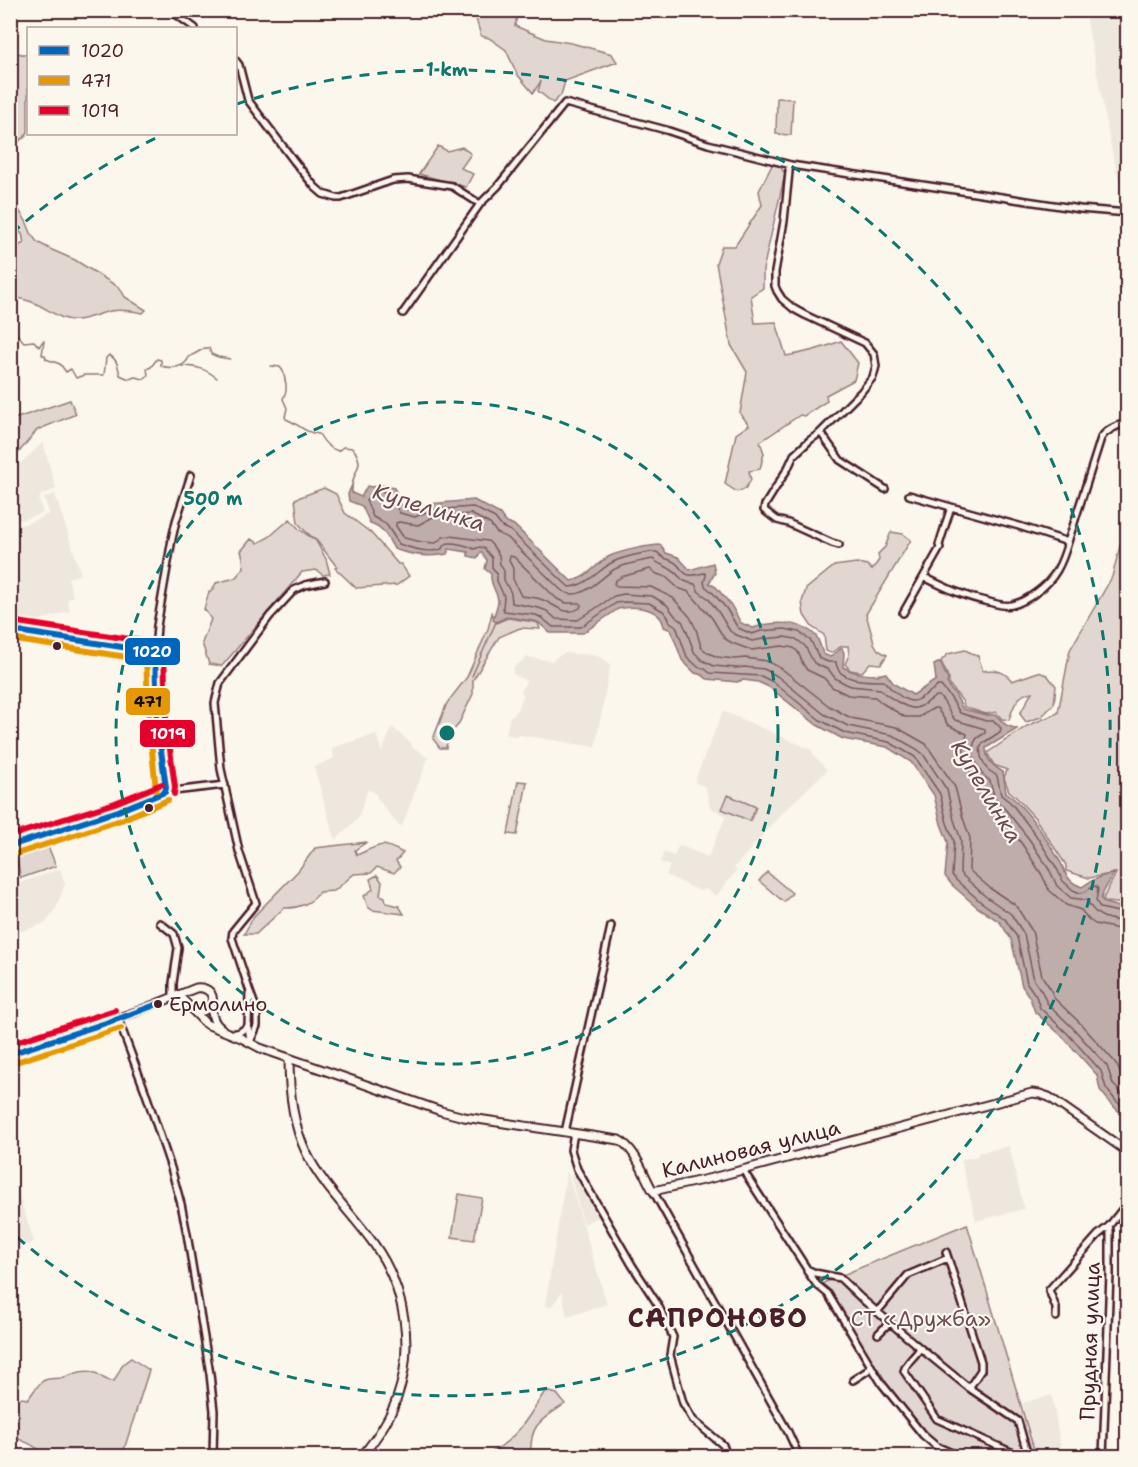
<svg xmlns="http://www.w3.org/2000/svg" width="1138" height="1467" font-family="'Shantell Sans',sans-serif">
  <rect width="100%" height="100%" fill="#fbf7ec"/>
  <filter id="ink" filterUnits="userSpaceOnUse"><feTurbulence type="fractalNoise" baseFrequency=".0167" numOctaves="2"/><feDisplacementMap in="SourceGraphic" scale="12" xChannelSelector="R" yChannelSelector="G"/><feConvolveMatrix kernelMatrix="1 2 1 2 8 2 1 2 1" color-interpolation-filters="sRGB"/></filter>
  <g filter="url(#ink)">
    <path fill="#eee7de" d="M 1085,11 L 1116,11 L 1117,15 L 1127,15 L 1127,206 L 1126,206 L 1113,157 Z
      M 43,442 L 56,489 L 41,495 L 39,500 L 43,513 L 11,523 L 11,470 L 15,469 Z
      M 55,494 L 81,574 L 68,578 L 73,596 L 67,600 L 70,611 L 26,624 L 11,621 L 11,528 L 28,523 L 49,514 L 44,498 Z
      M 565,653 L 593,655 L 602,658 L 609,663 L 610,667 L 595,747 L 520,735 L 517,737 L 506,734 L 510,716 L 514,715 L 524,695 L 521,692 L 526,681 L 512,673 L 514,667 L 528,657 L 552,661 L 558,656 Z
      M 723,711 L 812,750 L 813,754 L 827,770 L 782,813 L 734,868 L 737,870 L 716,896 L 705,889 L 700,891 L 666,875 L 670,866 L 660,862 L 664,852 L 674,856 L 679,845 L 708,857 L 726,816 L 710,808 L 706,787 L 694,782 Z
      M 392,727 L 412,744 L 412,747 L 415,750 L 417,749 L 428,758 L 402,826 L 398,825 L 377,798 L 376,794 L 368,789 L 358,818 L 336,840 L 333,833 L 314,767 L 334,758 L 332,748 L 376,734 L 382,752 Z
      M 60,869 L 65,884 L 56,908 L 46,923 L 22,931 L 14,929 L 11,919 L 11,886 Z
      M 1009,1146 L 1024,1209 L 976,1221 L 961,1160 L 978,1156 L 978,1153 Z
      M 567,1171 L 607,1304 L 567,1317 L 562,1292 L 551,1307 L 545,1306 Z
      M 578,1173 L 602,1215 L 584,1224 L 570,1176 Z
      M 17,1189 L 34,1242 L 11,1250 L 11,1191 Z
      M 1052,1395 L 1062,1456 L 1037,1456 L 1022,1403 Z"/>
    <path fill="#e2d7d0" stroke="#967b7e" stroke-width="1.5" d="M 476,11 L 518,11 L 515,26 L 546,39 L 571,43 L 612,54 L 617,62 L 565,81 L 561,95 L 553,103 L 538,91 L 541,81 L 533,93 L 517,74 L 506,50 L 489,38 L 481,36 L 476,19 Z
      M 10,52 L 28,55 L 28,132 L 24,138 L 21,139 L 12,152 L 10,148 Z
      M 777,98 L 793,99 L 791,135 L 776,134 Z
      M 438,146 L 447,151 L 462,147 L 471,154 L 461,168 L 473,174 L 466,187 L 419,174 Z
      M 772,165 L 780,166 L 785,174 L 763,270 L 763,288 L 751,296 L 755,323 L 776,322 L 786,356 C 806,353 823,348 841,341 L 858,363 L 854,380 L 826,395 L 827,401 L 804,416 L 800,415 L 760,442 L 764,453 L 760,469 L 749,471 L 751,480 L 745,489 L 737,492 L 725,484 L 736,434 L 749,425 L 740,413 L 747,372 L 731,345 L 716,263 L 722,246 L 735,246 L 762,205 L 759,191 Z
      M 11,198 L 26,221 L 32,235 L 37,242 L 52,250 L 75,260 L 120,288 L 125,297 L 146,310 L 143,313 C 132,311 122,309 111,311 C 99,313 87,320 75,320 C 60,321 46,307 32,302 C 25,299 17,299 11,295 L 11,246 L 16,247 L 24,243 L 22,234 L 11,225 Z
      M 70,400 L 76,414 L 37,430 L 15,457 L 11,457 L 11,420 Z
      M 324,488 L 336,494 L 345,513 L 371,533 L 398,564 L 401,564 L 409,576 L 397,585 L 356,588 L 335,568 L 337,567 L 317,541 L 306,532 L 298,523 L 295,499 Z
      M 290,519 L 299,529 L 316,541 L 326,559 L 330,574 L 323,575 L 316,570 L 302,572 L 222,666 L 209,664 L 202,643 L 211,619 L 204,609 L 209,592 L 213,589 L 216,583 L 235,578 L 244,568 L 243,558 L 241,551 L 251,539 L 258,543 L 269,537 Z
      M 1127,519 L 1128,904 L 1127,904 L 1106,902 L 1103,899 L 1116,873 L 1089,878 L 1066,871 L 1066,865 L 1035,818 L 1015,796 L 1009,791 L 1004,778 L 1007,770 L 994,765 L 987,753 L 1027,726 L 1058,713 L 1070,650 L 1112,577 Z
      M 891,532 L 903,534 L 911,540 L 866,614 L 874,643 L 878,650 L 887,655 L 881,664 L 870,663 L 862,672 L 850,670 L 845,664 L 849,655 L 848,646 L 842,646 L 831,653 L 826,651 L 824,635 L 812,627 L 804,615 L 802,602 L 806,589 L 834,566 L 857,563 L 867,565 L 872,570 L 879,560 L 878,554 L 885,547 Z
      M 492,613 L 496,623 L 508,618 L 534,622 L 538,623 L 540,629 L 520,628 L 499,637 L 473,680 L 473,694 L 458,725 L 448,736 L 446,748 L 440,748 L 433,739 L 447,703 L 467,677 L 488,629 Z
      M 965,650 L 978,656 L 983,671 C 995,669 1004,671 1012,681 L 1038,672 L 1047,675 L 1056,686 L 1054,704 L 1041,717 L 1026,722 L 1020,714 L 1032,692 C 1017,694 1013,707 1009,720 L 1002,719 L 996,712 L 986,714 L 964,707 L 963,702 L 949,684 L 949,679 L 941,661 L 948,654 Z
      M 518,781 L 527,782 L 517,835 L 508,834 Z
      M 728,795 L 756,807 L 750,821 L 722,809 Z
      M 367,842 L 355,850 L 357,855 C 381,845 379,840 403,853 L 396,861 L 400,867 L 394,873 L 377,867 L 371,873 L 354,874 L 334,891 L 319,892 C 313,903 297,909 284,908 L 256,934 L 244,934 L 254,916 L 298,871 L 315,848 Z
      M 48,846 L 56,866 L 21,878 L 16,857 Z
      M 767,872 L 792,893 L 784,902 L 759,881 Z
      M 377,875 L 382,882 L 380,895 L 385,897 L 386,903 L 399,906 L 404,914 L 372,910 L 368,907 L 364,896 L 373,889 L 370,879 Z
      M 459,1194 L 482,1198 L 474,1240 L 452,1237 Z
      M 967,1224 L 1036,1456 L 964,1456 L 931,1441 L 890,1398 L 865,1365 L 818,1285 Z
      M 131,1358 L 149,1370 L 122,1456 L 47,1456 C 37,1447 24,1440 11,1437 L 11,1401 L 21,1398 L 28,1399 C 33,1393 36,1386 43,1381 C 48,1378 55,1379 61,1378 C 72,1375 83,1369 93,1372 C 102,1375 105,1382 114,1381 L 123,1364 Z
      M 545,1391 L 557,1394 L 565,1404 C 541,1420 529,1424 531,1456 L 483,1456 C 513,1445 529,1417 545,1391 Z"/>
    <path fill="#bfadaa" stroke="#907477" stroke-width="1.5" d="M 352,485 L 352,493 L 361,497 L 367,486 L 372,487 L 382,485 L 394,488 L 404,509 L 415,511 L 429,504 L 474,500 L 500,514 L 506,523 L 514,525 L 571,581 C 587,579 596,563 610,556 C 621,551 649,545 661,545 L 666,553 L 678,557 L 690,570 L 713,563 L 715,573 L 709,583 L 716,587 L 731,605 L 741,623 L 753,628 C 772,621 801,620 816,636 C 819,640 821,648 823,654 L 830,657 L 842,648 L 844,653 L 843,667 C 855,674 873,677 886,673 L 894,684 L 913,695 L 936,680 L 934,665 L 940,662 L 948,680 L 947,683 L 951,690 L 955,694 L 963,709 L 987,715 L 996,715 L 1006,725 L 1017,729 L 986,748 C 986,760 993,766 1003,772 L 1006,792 C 1028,809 1047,839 1061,863 C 1063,867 1064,872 1067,876 C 1070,881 1076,885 1082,887 C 1091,880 1102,876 1114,873 L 1103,893 L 1101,899 L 1105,903 L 1127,909 L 1127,1119 L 1112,1105 L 1100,1090 L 1097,1075 L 1063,1037 L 1035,1012 L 1030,998 L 1022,986 L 1011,939 L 1000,922 L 977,907 L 952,885 L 945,876 L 948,842 L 941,824 L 934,795 L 911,762 L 887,747 L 843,739 L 817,725 L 769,687 L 758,682 L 743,680 L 737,682 L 707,679 L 702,675 L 695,673 L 682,660 L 671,630 L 664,627 C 661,607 634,605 618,609 L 583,633 L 550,633 L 539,623 L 534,621 L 507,617 L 496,622 L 493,620 C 494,613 498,607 498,600 C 497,590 490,587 491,574 L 485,569 L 487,560 L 481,552 L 477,558 L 468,556 L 468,552 L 449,549 L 447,554 C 429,558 411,555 394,549 C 388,538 383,526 370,523 L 362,506 L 349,501 L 348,494 Z"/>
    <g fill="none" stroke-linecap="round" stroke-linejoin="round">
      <path stroke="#79585e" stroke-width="1.5" d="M 510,556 L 514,557 L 557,599 L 566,603 L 579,603 L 581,605 L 580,608 C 565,618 554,603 540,599 C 534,597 527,597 521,596 L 513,579 L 513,569 L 509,560 Z
        M 1128,914 L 1100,908 L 1096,901 L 1098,889 L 1096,886 L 1092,887 L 1085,892 L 1080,893 L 1073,890 L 1063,881 L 1056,867 L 1035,834 L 1011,803 L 1001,795 L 997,776 L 987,769 L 981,757 L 980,748 L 983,743 L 1000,732 L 1001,728 L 994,721 L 986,721 L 960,713 L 951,698 L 941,686 L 938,686 C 933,689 918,702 912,701 C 903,701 889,687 884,681 C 871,681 849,682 839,671 C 838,669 836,664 836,662 L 828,662 L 819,658 L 811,641 L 799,632 L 785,629 L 761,631 L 752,634 L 738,628 L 726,608 L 712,592 L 705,586 L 704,582 L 706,576 L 705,573 C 701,573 695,576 690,575 C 683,575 680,565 674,562 C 666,557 665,561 657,552 C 646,551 620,558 611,563 C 597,572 586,586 569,587 L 554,573 L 511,531 L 502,527 L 495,518 L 473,507 L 431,510 L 415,517 L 400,513 L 388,493 L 382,491 L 371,494 L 366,500 L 373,517 L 386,524 L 399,544 C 410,548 426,553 438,550 C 447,548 438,549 446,544 C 451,541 469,546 474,549 L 480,547 L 484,548 L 492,558 L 492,567 L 497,574 L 497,581 L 504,596 L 503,608 L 504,611 L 536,615 L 542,618 L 553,627 L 581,627 L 616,603 L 624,602 L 649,603 L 663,611 L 668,617 L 670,622 L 676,626 L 687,657 L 698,667 L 705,669 L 710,673 L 761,676 L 773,682 L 820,720 L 845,733 L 889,742 L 915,757 L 940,794 L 947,823 L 954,841 L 952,875 L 957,881 L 981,902 L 1005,919 L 1017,937 L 1027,983 L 1036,996 L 1040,1008 L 1067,1033 L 1101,1071 L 1106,1088 L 1116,1101 L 1128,1111
        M 1128,922 C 1109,920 1095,918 1087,900 L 1071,898 L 1057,886 L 1050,871 L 1029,839 L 1005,809 L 995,799 L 990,781 L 982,774 L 973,757 L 974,743 L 977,738 L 985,733 L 985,729 L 955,720 L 951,715 L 944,702 L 939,696 L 936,696 C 917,709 916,713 896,701 C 890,697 884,694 880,689 L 851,686 L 846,684 L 835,678 L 829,670 L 814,663 L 805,646 L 796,639 L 784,637 L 763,639 L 752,641 L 734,634 L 730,631 L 719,613 L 708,598 L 699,592 L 695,584 C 677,581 683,576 670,569 C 663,564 660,566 653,559 C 643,561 625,564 615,569 C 599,578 581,604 561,590 L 508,538 L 497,533 L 490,524 L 471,514 L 433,517 L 418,525 L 399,522 L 396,523 L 396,526 L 404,538 L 422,542 L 436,543 L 443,537 L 450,536 L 488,541 L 492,545 L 499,555 L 500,564 L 504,571 L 504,580 L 511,593 L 512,603 L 539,608 L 547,611 L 556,619 L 578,620 L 614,596 L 624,594 L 652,596 L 667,605 L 676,617 L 682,621 L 687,632 L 694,652 L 702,660 L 714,666 L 736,668 L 744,667 L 764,669 L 777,676 L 824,714 L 848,726 L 892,735 L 918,750 L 923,754 L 947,790 L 954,820 L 961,840 L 960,873 L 985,896 L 1011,914 L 1024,934 L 1034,980 L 1042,992 L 1047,1003 L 1073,1028 L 1107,1066 L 1113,1084 L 1128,1101
        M 1128,931 L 1095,924 L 1089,920 L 1081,910 L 1066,905 L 1049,890 L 1042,875 L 1022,844 L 999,815 L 987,804 L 982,786 L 975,780 L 966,765 L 964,759 L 964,748 L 967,734 L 948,725 L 937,708 L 934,708 L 919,717 L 905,717 L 882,703 L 875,697 L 848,695 L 832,687 L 824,678 L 807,670 L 803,664 L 798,652 L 794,648 L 782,646 L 751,650 L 732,643 L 724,638 L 712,618 L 689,592 L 678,588 L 666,577 L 657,574 L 650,569 L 621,577 L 615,581 L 614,584 L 617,586 L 651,587 L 673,598 L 690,617 L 696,629 L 701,647 L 707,652 L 717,657 L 735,659 L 745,658 L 767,661 L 782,669 L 829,706 L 851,718 L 896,727 L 926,744 L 955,787 L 963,818 L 970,838 L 969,870 L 991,889 L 1014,904 L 1018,909 L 1032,931 L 1042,976 L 1050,988 L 1054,998 L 1079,1022 L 1114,1061 C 1121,1070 1120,1078 1128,1088"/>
      <path stroke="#907477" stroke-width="1.5" d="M 10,333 L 15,332 L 24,342 L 34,341 L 39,347 L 43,341 L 44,341 L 42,355 L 45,355 L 46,359 L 60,364 L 66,372 L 71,369 L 76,378 L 84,375 L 104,375 L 106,358 L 109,355 C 117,359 118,366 120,375 L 129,379 L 135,377 L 144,379 L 148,375 L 147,369 L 151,367 L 157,359 L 161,360 L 161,366 C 171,369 185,368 189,357 L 205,348 L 209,348 L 211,354 L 218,357 L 230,359
        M 182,366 C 196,366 206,369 217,378
        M 271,366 L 280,367 L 283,371 L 286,384 L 286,391 L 283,399 L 287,408 L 285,417 L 286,419 C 299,424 304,433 319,434 C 323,441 330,449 338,451 L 343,447 L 353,448 C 366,468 354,467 352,486
        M 472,676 L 496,622"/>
      <defs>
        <path id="street" d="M 170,10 L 195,28
          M 236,61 L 239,65 L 248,100 L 294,161 L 315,187 L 323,194 L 336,198 L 341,198 L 393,180 L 408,179 L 452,186 L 480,204
          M 789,165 L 789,172 L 784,221 L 775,272 L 775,286 L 777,291 L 782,299 L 794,309 L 805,315 L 865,343 L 874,354 L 876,366 L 873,377 L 861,392 L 820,433 L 810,440 L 794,455 L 788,468 L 765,505 L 764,510 L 777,520 L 788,523 L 832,543 L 839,545
          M 403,313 L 480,204 L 498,186 L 565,103 L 666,130 L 708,144 L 791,165 L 1080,209 L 1128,213
          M 821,433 L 840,460 L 885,489
          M 951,507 L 1019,526 L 1068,542 L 1101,438 C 1107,429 1117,426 1128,422
          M 924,577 C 946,588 965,597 989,602 C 997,604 1004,607 1012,605 C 1021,603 1029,598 1037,592 C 1055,579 1062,563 1068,542
          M 903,613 L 940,548 L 939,545 L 951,507 L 909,495
          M 10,630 L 155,652 C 155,698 158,742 166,788 L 165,792
          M 155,652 L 157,626 L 172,539 L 176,521 L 191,475
          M 10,846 L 118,811 L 165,792 L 225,785
          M 160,923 L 174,934 L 178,948 L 173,983 L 173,998
          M 249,994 L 248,1026 L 250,1041
          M 118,1019 L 145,1091 L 171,1168 L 181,1204 L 187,1234 L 210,1374 L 214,1411 L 213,1456
          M 232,1034 L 240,1032 L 248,1026
          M 250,1042 L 257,1026 L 257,1011 L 249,989 L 232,938 L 233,931 L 256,903 L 239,851 L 221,769 L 215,703 L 220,683 L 270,616 L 294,590 L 305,585 L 325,581
          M 565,1132 L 611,926
          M 574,1133 L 571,1150 L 577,1169 L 632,1265 L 658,1305 L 673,1337 L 670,1355 L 683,1403 L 693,1420 L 723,1445 L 727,1456
          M 743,1170 L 807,1269 L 815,1273 L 840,1278 L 862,1299 L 920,1348 L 969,1388 L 1015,1419 L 1018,1421 L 1028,1456
          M 653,1191 L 788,1432 L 799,1456
          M 948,1258 L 981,1362 L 981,1370 L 969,1388
          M 807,1271 L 817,1285 L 828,1294 L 871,1366
          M 877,1312 L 908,1275 L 948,1258 L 946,1252
          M 1056,1317 L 1056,1308 L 1049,1290 L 1098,1235 L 1109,1226 L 1128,1202
          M 878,1334 L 890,1322
          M 920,1348 C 916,1356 906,1362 904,1371 L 937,1419 L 1020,1456
          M 853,1380 L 867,1371 L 871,1366 L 882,1384 L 923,1435 L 936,1446 L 959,1456
          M 1103,1456 L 1110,1274 L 1110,1230 L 1109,1226"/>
        <path id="secondary" d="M 173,998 L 183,1000 L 206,1024 L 241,1038 L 260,1048 L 441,1111 L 464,1117 L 619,1140 C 636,1149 643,1174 653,1191 L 712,1178 L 1032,1093 L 1040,1094 L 1049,1097 L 1128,1152
          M 211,1005 C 212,1015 213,1023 222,1029
          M 10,1054 L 136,1012 L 196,988 C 213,986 219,1003 203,1011 L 193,1010
          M 289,1058 C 289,1090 292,1123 306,1152 C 323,1187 352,1213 374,1244 C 405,1288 415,1346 397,1398 C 390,1419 376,1439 362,1456"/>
      </defs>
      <use href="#street" stroke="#4a1f2b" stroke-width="10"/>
      <use href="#secondary" stroke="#4a1f2b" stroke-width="11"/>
      <use href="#street" stroke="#fbf7ec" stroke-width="5"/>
      <use href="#secondary" stroke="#fbf7ec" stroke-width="7"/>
      <defs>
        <path id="bus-1" d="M 10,630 L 155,652 L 157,720 L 166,788 L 165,792
          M 10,846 L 118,811 L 165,792
          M 10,1054 L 118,1019 L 158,1004"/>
        <path id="bus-2" d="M 10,639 L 146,660 L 149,721 L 156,790
          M 13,855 L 121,820 L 168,800
          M 13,1063 L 121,1028"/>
        <path id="bus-3" d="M 11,621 L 156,643 L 161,645 L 164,651 L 166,719 L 175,787 L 174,794
          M 10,836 L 115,803 L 162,784
          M 10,1044 L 115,1010"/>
      </defs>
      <use href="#bus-1" stroke="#fbf7ec" stroke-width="10"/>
      <use href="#bus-2" stroke="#fbf7ec" stroke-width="10"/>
      <use href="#bus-3" stroke="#fbf7ec" stroke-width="10"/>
      <use href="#bus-1" stroke="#0065bd" stroke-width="6"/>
      <use href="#bus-2" stroke="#e69804" stroke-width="6"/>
      <use href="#bus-3" stroke="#e4002b" stroke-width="6"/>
    </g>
  </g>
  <g fill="none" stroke="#0f766e" stroke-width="3" stroke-dasharray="10 8">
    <circle cx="447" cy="733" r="331"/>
    <path d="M12 233A663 663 0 0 1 162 135M237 104A663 663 0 1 1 12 1233"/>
  </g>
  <g fill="#4a1f2b" stroke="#fbf7ec" stroke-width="2">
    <circle cx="57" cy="646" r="5"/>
    <circle cx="149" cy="808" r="5"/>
    <circle cx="158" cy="1004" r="5"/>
  </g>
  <g text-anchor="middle" stroke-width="4.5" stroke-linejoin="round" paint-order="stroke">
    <g font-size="20" fill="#4a1f2b" stroke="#fbf7ec" text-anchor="start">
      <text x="169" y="1011">Ермолино</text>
    </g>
    <g font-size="21" fill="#4a1f2b" stroke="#fbf7ec">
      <text transform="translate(751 1149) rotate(-14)" y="7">Калиновая улица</text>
      <text transform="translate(1090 1341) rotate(-88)" y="7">Прудная улица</text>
    </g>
    <g font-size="21" fill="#704d54" stroke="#fbf7ec">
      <text x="921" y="1326">СТ «Дружба»</text>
    </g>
    <g font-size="22" font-style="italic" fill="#6d4a51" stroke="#fbf7ec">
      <text transform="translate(429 507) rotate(17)" y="8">Купелинка</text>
      <text transform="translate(987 791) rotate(59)" y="8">Купелинка</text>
    </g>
    <g font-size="27" font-weight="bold" letter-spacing="1.5" fill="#4a1f2b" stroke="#fbf7ec">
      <text x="718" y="1327">САПРОНОВО</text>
    </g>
  </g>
  <circle cx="447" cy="733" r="9" fill="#0f766e" stroke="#fbf7ec" stroke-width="3"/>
  <g font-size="18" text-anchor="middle" font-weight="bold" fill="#0f766e" stroke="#fbf7ec" stroke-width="4.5" stroke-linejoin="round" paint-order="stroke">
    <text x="447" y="76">1 km</text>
    <text x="213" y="505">500 m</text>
  </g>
  <g stroke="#fbf7ec" stroke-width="2">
    <rect x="124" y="637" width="57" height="29" rx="6" fill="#0065bd"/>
    <rect x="125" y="687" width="46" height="29" rx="6" fill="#e69804"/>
    <rect x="139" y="719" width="57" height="29" rx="6" fill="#e4002b"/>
  </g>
  <g font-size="16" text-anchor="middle" font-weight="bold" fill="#fff">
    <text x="152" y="657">1020</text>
    <text x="168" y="739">1019</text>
  </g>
  <g font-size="16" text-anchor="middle" font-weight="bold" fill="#111">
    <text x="148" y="707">471</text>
  </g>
  <rect width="1138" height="1467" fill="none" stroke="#fbf7ec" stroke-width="36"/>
  <rect x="18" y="18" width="1102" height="1431" fill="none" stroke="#4a1f2b" stroke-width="2" filter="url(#ink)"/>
  <rect x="27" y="27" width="210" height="108" fill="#fbf7ec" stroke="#b4a19f" stroke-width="1.5"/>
  <rect x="39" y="46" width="30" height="9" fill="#0065bd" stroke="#b4a19f" stroke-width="1.5"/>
  <text x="81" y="57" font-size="18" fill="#4a1f2b">1020</text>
  <rect x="39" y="76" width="30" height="9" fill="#e69804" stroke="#b4a19f" stroke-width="1.5"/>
  <text x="81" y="87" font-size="18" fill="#4a1f2b">471</text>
  <rect x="39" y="106" width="30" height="9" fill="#e4002b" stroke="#b4a19f" stroke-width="1.5"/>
  <text x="81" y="117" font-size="18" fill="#4a1f2b">1019</text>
</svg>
